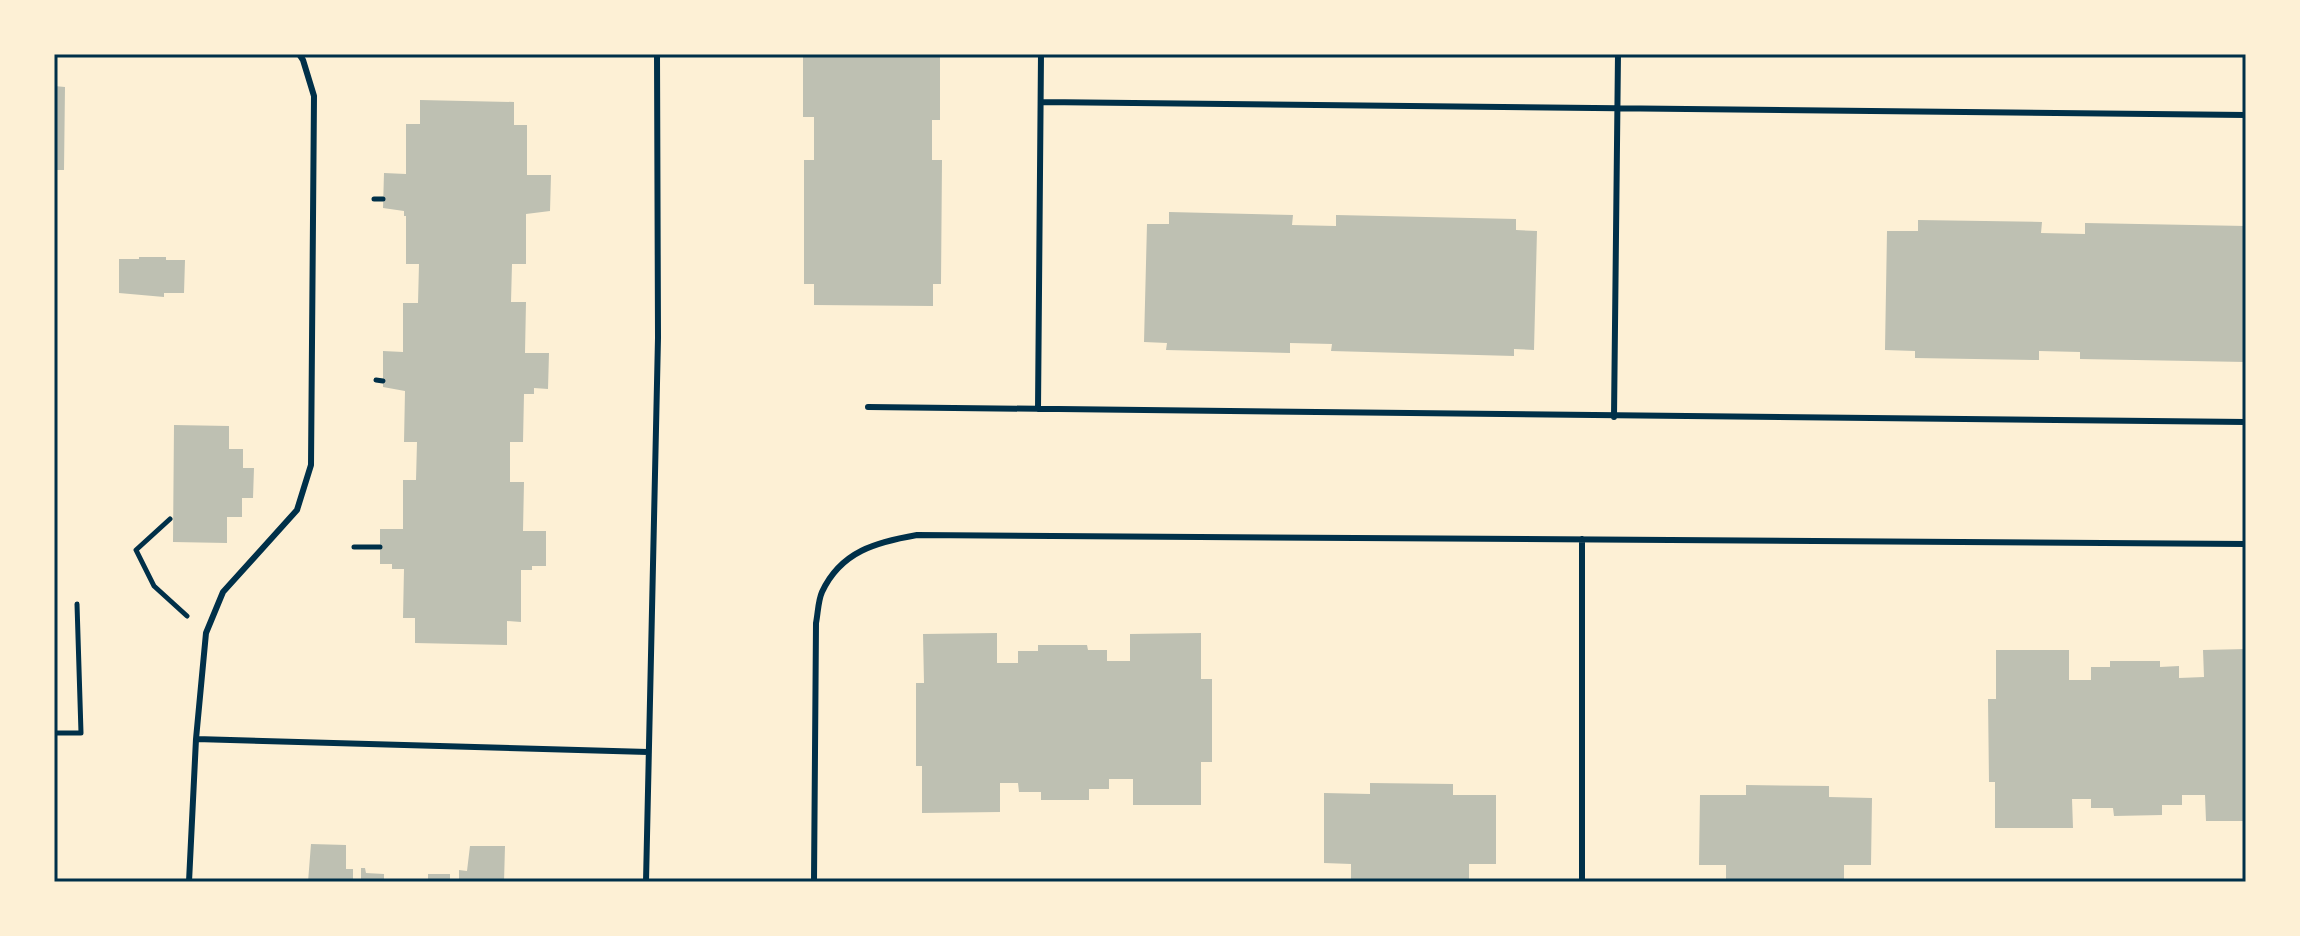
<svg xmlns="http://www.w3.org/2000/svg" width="2300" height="936" font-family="'Public Sans',sans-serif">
  <rect width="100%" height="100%" fill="#fdf0d5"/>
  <path fill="#bec0b2" d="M 803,54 L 940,54 L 940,120 L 932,120 L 932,160 L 942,160 L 941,284 L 933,284 L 933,306 L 814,305 L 814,284 L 804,284 L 804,160 L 814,160 L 814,117 L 803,117 Z
    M 54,86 L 65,87 L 64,170 L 54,170 Z
    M 420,100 L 514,102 L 514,125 L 527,125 L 527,175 L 551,175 L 550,211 L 526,214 L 526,264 L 512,264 L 511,302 L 526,302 L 525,353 L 549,353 L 548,389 L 534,388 L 534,394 L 524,394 L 523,442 L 510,442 L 510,482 L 524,482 L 523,531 L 546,531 L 546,566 L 532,566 L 532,570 L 521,570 L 521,622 L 507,621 L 507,645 L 415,643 L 415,618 L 403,618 L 404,569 L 392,569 L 392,564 L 380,564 L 380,529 L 403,529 L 403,480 L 416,480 L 417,442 L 404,442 L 405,391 L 383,387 L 383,351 L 403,352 L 403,303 L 418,303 L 419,264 L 406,264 L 406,216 L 404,216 L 404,211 L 383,208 L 384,173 L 406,174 L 406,124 L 420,124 Z
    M 1169,212 L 1293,215 L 1292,225 L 1336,226 L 1336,215 L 1516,219 L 1516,230 L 1537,231 L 1534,350 L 1514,349 L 1514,356 L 1331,351 L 1332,344 L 1290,343 L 1290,353 L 1166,350 L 1167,343 L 1144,342 L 1147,224 L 1169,224 Z
    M 1918,220 L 2042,222 L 2041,233 L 2085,234 L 2085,223 L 2246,226 L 2246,362 L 2080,359 L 2080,352 L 2039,351 L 2039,360 L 1915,358 L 1915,351 L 1885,350 L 1887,231 L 1918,231 Z
    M 139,257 L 166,257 L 166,260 L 185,260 L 184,293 L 164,293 L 164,297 L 119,293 L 119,259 L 139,259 Z
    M 174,425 L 229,426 L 229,449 L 243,449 L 243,468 L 254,468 L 253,498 L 242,498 L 242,517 L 227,517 L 227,543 L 173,542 Z
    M 997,633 L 997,663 L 1018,663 L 1018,651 L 1038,651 L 1038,645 L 1087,645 L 1088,650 L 1107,650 L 1107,661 L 1130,661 L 1130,634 L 1201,633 L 1201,679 L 1212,679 L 1212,762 L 1201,762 L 1201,805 L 1133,805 L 1133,779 L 1109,779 L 1109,789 L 1089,789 L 1089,800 L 1041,800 L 1041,792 L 1019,792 L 1018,783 L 1000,783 L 1000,812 L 922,813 L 922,766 L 916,766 L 916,683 L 924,683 L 923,634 Z
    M 2246,649 L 2246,821 L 2206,821 L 2205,795 L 2182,795 L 2182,805 L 2162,805 L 2162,815 L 2114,816 L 2113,808 L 2091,808 L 2091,799 L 2072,799 L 2073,828 L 1995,828 L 1995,782 L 1989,782 L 1988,699 L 1996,699 L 1996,650 L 2069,650 L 2069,680 L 2091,680 L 2091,667 L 2110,667 L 2110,661 L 2160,661 L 2160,667 L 2179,666 L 2179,678 L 2204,677 L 2203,650 Z
    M 1370,783 L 1453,784 L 1453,795 L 1496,795 L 1496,864 L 1469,864 L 1469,882 L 1351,882 L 1351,864 L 1324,863 L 1324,793 L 1370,794 Z
    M 1746,785 L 1829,786 L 1829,797 L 1872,798 L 1871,865 L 1844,865 L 1844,882 L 1726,882 L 1726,865 L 1699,865 L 1700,795 L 1746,795 Z
    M 311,844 L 346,845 L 346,869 L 353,869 L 353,882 L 308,882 Z
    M 470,846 L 505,846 L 504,882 L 459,882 L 459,870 L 467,871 Z
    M 361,868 L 365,868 L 366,873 L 384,874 L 384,882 L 361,882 Z
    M 428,874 L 450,874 L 450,882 L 428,882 Z"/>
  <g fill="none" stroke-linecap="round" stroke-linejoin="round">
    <path stroke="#003049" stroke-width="5" d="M 374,199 L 383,199
      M 376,380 L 383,381
      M 170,519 L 136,550 L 154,586 L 187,616
      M 354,547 L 380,547
      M 54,733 L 81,733 L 77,604"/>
    <path stroke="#003049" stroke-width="6" d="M 1041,102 L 2246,115
      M 868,407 L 2246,422
      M 1038,409 L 1041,54
      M 1614,417 L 1618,54
      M 1582,539 L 1582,882
      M 196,739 L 648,752
      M 189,882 L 196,739 L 206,633 L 223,592 L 297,510 L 311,465 L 314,96 L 303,60 L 299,54
      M 646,882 L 658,338 L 657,54
      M 814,882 L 816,623 C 818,613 818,601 822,592 C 841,551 877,542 917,535 L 2246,544"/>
  </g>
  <rect width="2300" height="936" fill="none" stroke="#fdf0d5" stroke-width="112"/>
  <rect x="56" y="56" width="2188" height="824" fill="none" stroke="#003049" stroke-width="3"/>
</svg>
